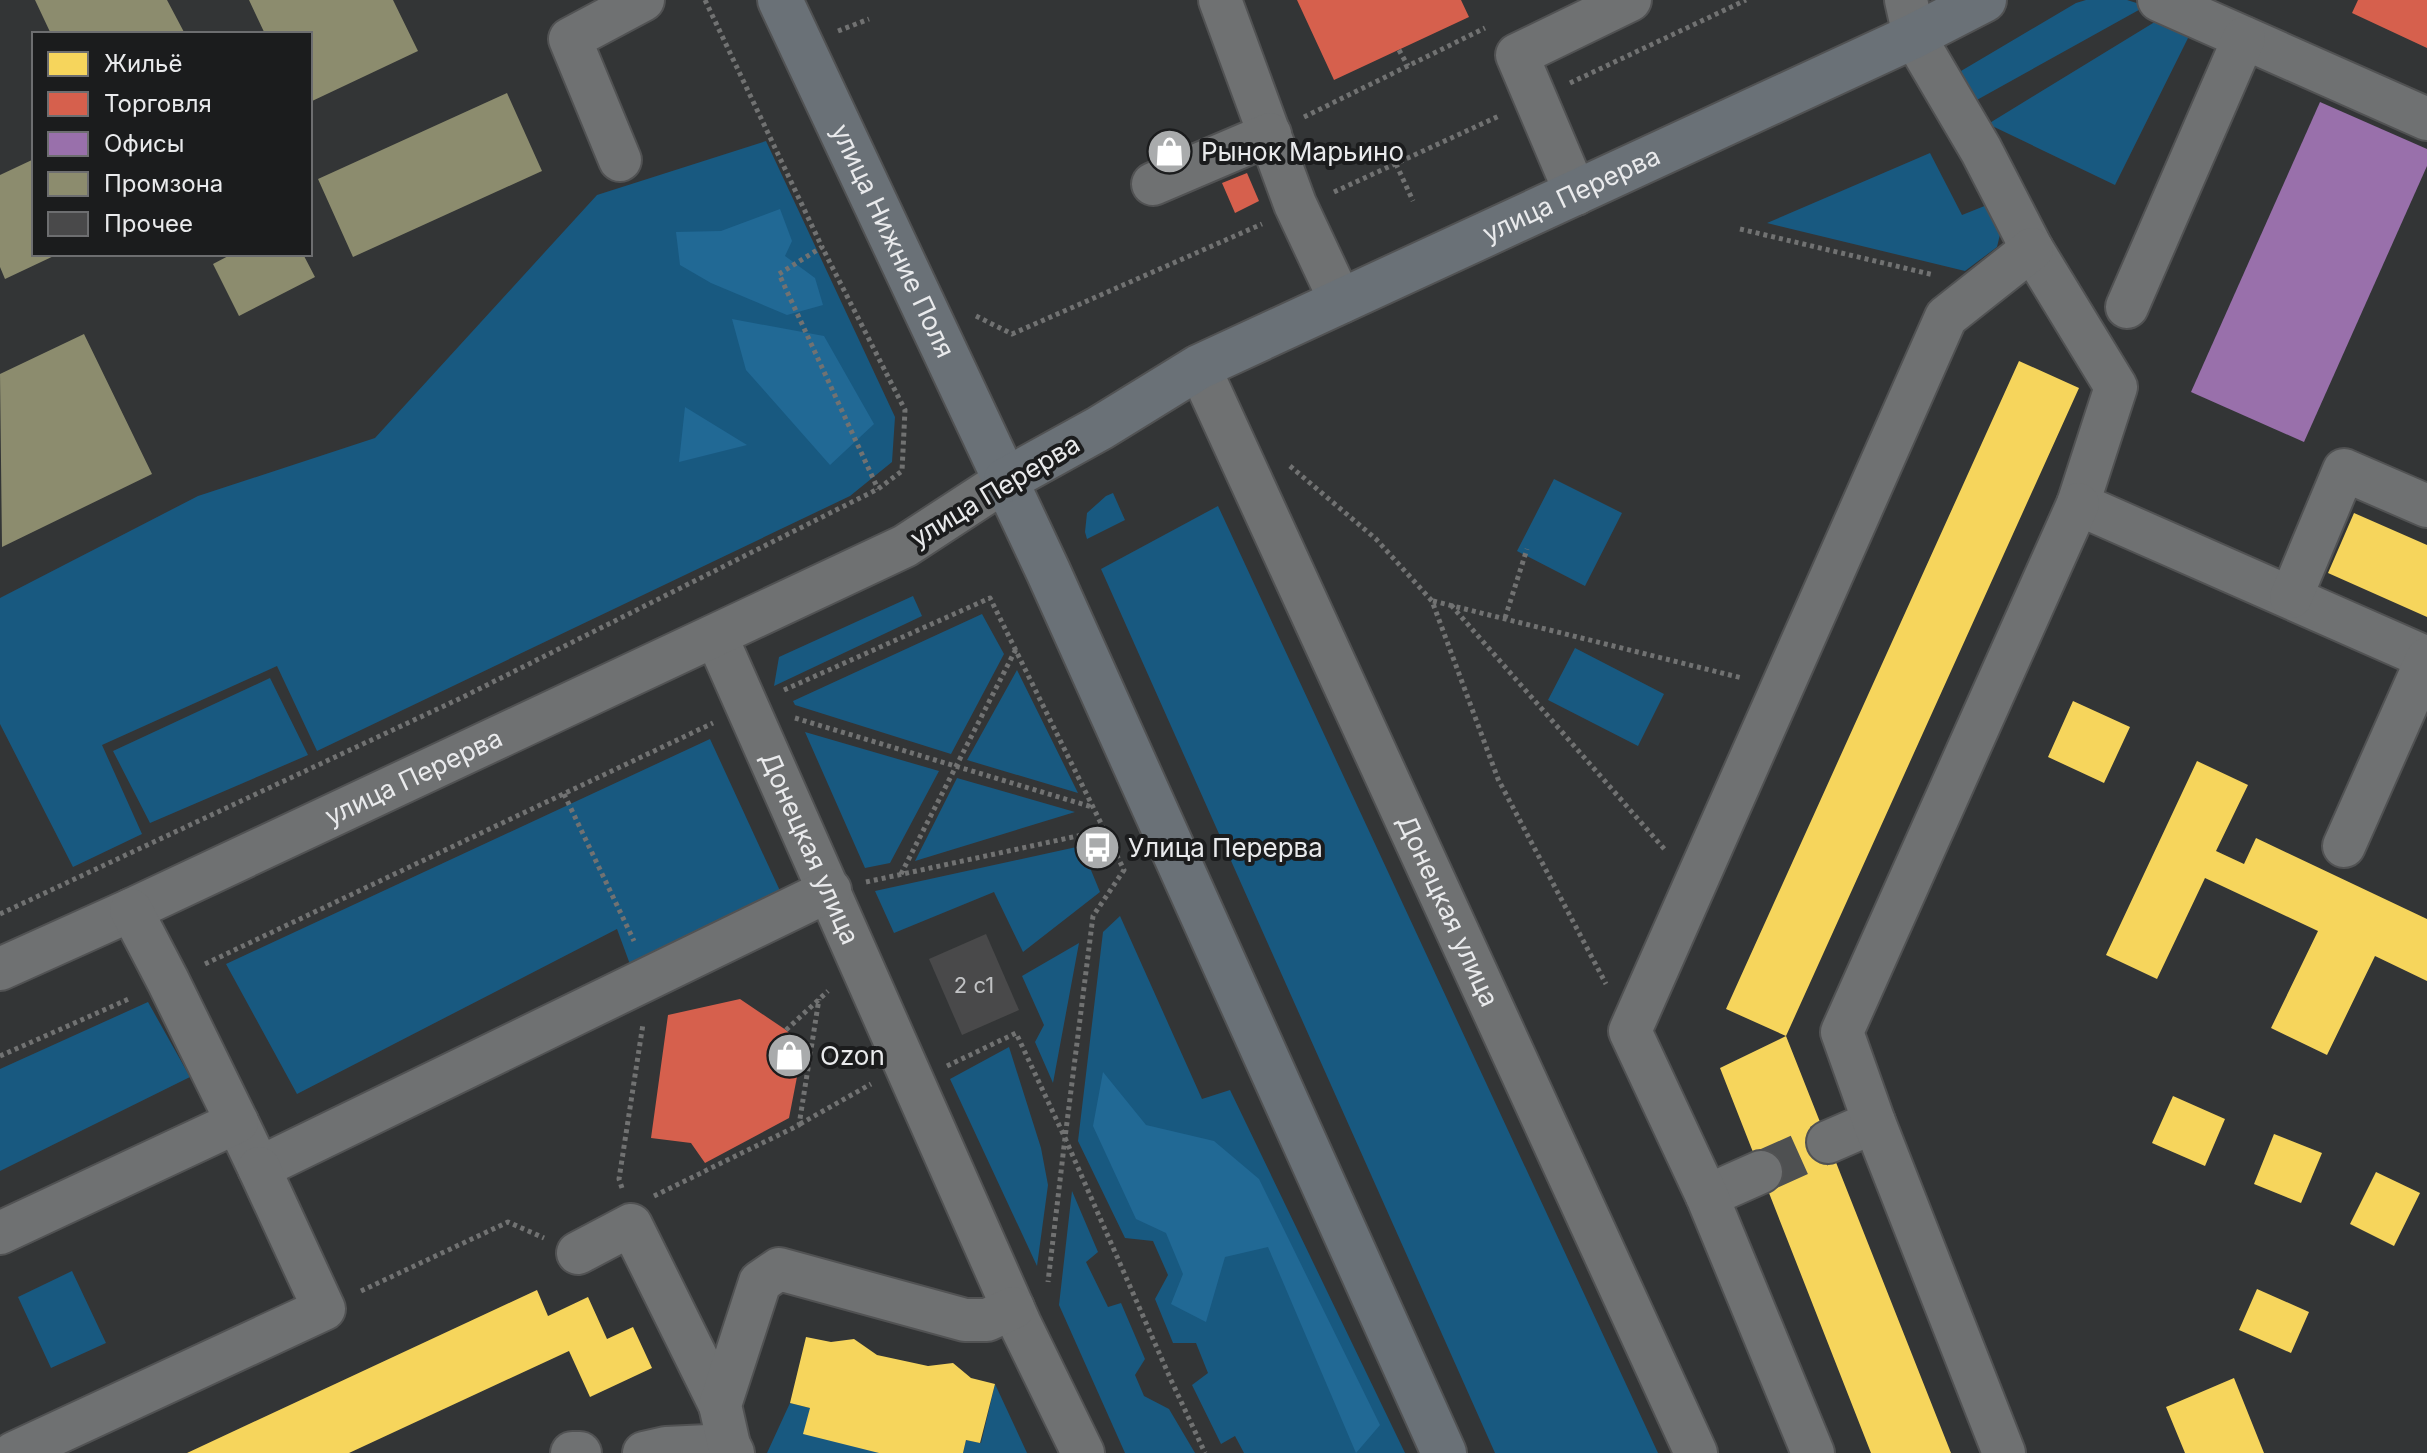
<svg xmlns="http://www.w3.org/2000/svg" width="2427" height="1453" font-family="Inter,sans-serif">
  <rect width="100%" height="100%" fill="#333536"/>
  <path fill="#185980" d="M 2086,0 L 2127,0 L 2146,6 L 1975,101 L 1961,71 L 2076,3 Z
    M 2176,9 L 2191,32 L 2115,185 L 1988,124 Z
    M 766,141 L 895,417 L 892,462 L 850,496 L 317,751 L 277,666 L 102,745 L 142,834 L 73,867 L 0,724 L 0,598 L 198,496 L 375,438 L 597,195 Z
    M 1930,153 L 1962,215 L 1987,205 L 2002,226 L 1997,247 L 1965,271 L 1767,223 Z
    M 1554,479 L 1622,513 L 1585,586 L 1517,551 Z
    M 1113,493 L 1125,520 L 1087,539 L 1085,532 L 1087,513 L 1106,496 Z
    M 1218,506 L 1658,1453 L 1495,1453 L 1101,569 Z
    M 913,596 L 922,616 L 774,686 L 779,657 Z
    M 982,614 L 1004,654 L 951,754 L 795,705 L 793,701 Z
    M 1575,648 L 1664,694 L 1638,746 L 1548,700 Z
    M 1017,670 L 1078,793 L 967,760 Z
    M 270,678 L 308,755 L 150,823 L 113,751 Z
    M 805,732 L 939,771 L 890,863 L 865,868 Z
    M 710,739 L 781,893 L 631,967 L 617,929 L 297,1094 L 226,964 Z
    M 957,778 L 1075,812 L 915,861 Z
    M 1081,846 L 1100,892 L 1023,952 L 994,892 L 894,933 L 875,891 Z
    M 1120,916 L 1202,1099 L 1230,1090 L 1405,1453 L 1244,1453 L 1235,1436 L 1221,1444 L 1192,1385 L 1208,1373 L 1196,1343 L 1173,1343 L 1155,1299 L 1168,1275 L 1153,1241 L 1125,1238 L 1078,1141 L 1103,932 Z
    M 1079,943 L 1053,1083 L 1035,1042 L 1044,1025 L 1022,976 Z
    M 148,1002 L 190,1077 L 0,1171 L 0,1069 Z
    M 1009,1047 L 1041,1148 L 1048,1185 L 1037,1266 L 950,1079 Z
    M 1072,1191 L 1098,1252 L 1086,1262 L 1108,1307 L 1121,1303 L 1145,1359 L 1135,1375 L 1144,1396 L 1169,1409 L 1195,1453 L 1125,1453 L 1059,1305 Z
    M 72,1271 L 106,1343 L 51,1368 L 18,1297 Z
    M 995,1384 L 1027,1453 L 963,1453 L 966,1440 L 981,1443 Z
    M 790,1403 L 810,1408 L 879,1453 L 767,1453 Z"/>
  <path fill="#216995" d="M 780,209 L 792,241 L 785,256 L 815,278 L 823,305 L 787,315 L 711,283 L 680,265 L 676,232 L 721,231 Z
    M 732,319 L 824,336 L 874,424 L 830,465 L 746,370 Z
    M 685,407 L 747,445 L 679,462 Z
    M 1103,1072 L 1146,1125 L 1214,1141 L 1259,1179 L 1380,1425 L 1356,1453 L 1268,1247 L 1225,1257 L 1206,1322 L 1171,1304 L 1183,1274 L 1166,1233 L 1136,1219 L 1093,1126 Z"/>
  <path fill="#f6d55c" d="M 2019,361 L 2079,388 L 1786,1036 L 1951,1453 L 1871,1453 L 1720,1068 L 1786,1036 L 1726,1009 Z
    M 2354,513 L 2427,545 L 2427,617 L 2328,573 Z
    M 2073,701 L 2130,727 L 2104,783 L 2048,757 Z
    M 2197,761 L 2248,785 L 2216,851 L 2244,864 L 2256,838 L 2427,919 L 2427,981 L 2375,956 L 2327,1055 L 2271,1028 L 2318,931 L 2205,878 L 2157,979 L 2106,955 Z
    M 2173,1096 L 2225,1119 L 2205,1166 L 2152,1143 Z
    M 2274,1134 L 2322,1153 L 2301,1203 L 2254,1184 Z
    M 2376,1172 L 2420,1193 L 2394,1246 L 2350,1224 Z
    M 2257,1289 L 2309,1312 L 2291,1353 L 2239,1330 Z
    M 537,1290 L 548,1316 L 588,1297 L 607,1339 L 633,1327 L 652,1368 L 590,1397 L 569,1351 L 349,1453 L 187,1453 Z
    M 806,1337 L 831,1342 L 854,1339 L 877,1355 L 928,1366 L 953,1363 L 971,1378 L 995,1384 L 980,1443 L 966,1440 L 963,1453 L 879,1453 L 803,1434 L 810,1408 L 790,1403 Z
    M 2234,1378 L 2264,1453 L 2185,1453 L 2166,1407 Z"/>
  <path fill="#d6604d" d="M 1297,0 L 1461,0 L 1469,17 L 1334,80 Z
    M 2358,0 L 2427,0 L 2427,48 L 2352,13 Z
    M 1247,173 L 1259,201 L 1235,213 L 1222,183 Z
    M 740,999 L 786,1030 L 803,1046 L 789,1118 L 705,1163 L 691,1143 L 651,1138 L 668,1015 Z"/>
  <path fill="#9970ab" d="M 2320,102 L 2427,149 L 2427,166 L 2304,442 L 2191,392 Z"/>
  <path fill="#8c8c6e" d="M 35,0 L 167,0 L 185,34 L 51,34 Z
    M 249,0 L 393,0 L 418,51 L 310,102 L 310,34 L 265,34 Z
    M 507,93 L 542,171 L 353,257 L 318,179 Z
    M 34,159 L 34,254 L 58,254 L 5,279 L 0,267 L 0,175 Z
    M 232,254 L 303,254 L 315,277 L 239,316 L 213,264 Z
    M 84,334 L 152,474 L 2,547 L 0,374 Z"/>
  <path fill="#49494a" d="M 986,934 L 1019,1010 L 962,1035 L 929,959 Z"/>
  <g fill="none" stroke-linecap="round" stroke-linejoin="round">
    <path stroke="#4e5051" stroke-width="42" stroke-dasharray="42 21" stroke-linecap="butt" d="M 1761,1172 L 1828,1142"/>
    <defs>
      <g id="minor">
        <path d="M 1220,0 L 1295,204 L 1341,302"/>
        <path d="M 1906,0 L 1914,36 L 1981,150 L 2032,249 L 2116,387 L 2078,504 L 2427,658"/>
        <path d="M 2159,0 L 2427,119"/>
        <path d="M 620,160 L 570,39 L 643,0"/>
        <path d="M 1153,184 L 1270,134"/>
        <path d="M 1576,194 L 1517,55 L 1630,0"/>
        <path d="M 2127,307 L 2244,38"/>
        <path id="s1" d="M 1199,367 L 1696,1453"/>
        <path d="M 2291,597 L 2344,470 L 2427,506"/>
        <path id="s2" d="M 716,636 L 1020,1324 L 1083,1453"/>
        <path d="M 2344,846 L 2427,659"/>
        <path id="s3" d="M 0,969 L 131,910 L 905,546 L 1006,480"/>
        <path d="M 237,1122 L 259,1168 L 830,890"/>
        <path d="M 1828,1142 L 1874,1122"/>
        <path d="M 1707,1196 L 1761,1172"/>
        <path d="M 0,1233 L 237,1122 L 168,981 L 131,910"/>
        <path d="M 578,1253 L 631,1225 L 720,1405"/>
        <path d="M 14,1453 L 324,1309 L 259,1168"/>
        <path d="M 572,1453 L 580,1453"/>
        <path d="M 644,1453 L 666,1448 L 729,1445"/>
        <path d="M 733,1453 L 729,1445 L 720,1405 L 760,1282 L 779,1269 L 965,1320 L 987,1320 L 1013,1308"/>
        <path d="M 1813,1453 L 1707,1196 L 1630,1031 L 1946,317 L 2032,249"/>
        <path d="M 2004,1453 L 1874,1122 L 1842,1032 L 2078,504"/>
      </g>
      <g id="major">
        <path id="s4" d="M 780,0 L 1048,571 L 1444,1453"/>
        <path id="s5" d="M 1006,480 L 1100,428 L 1199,367 L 1914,36 L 1984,0"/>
      </g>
    </defs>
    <use href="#minor" stroke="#515253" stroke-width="46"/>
    <use href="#major" stroke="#515253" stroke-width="48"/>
    <path stroke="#717272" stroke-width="5" stroke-dasharray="4 4" stroke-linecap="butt" d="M 705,0 L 822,247 L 779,274 L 878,489
      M 838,31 L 869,19
      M 1399,50 L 1408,66
      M 1570,83 L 1746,0
      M 1304,117 L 1485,28
      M 1396,164 L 1413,201
      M 1334,192 L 1499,116
      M 1740,229 L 1934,275
      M 976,316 L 1012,334 L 1262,224
      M 1290,466 L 1376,539 L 1432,601 L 1498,779 L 1606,984
      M 1433,601 L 1742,678
      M 1451,605 L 1666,851
      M 1505,618 L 1527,549
      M 784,690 L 990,598 L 1124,870 L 1093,916 L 1065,1138 L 1171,1380 L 1205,1453
      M 795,718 L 1092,807
      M 564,794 L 634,941
      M 901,874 L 1016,649
      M 866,882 L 1105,830
      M 0,914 L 461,698 L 878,489 L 902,471 L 905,410 L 822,247
      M 205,964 L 713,723
      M 786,1030 L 828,991
      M 0,1056 L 131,998
      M 947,1066 L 1016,1033 L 1065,1138 L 1048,1282
      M 800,1124 L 871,1084
      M 622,1188 L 619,1179 L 643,1024
      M 654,1196 L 799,1125 L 819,999
      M 361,1291 L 508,1222 L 544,1238"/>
    <use href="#minor" stroke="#6f7172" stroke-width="42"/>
    <use href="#major" stroke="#6a7177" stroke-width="44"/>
  </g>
  <defs>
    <symbol id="shop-disc" viewBox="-11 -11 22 22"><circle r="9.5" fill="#a9abac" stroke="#1b1c1d"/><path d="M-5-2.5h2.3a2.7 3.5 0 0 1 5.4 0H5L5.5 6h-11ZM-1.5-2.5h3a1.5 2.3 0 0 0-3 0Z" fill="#fff"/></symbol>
    <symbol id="bus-disc" viewBox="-11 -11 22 22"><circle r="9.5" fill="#a9abac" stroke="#1b1c1d"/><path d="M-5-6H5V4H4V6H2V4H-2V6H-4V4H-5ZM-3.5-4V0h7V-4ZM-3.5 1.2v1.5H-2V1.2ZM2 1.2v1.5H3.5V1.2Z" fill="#fff"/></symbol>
  </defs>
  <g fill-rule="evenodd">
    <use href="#shop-disc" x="1144" y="126" width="51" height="51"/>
    <use href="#bus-disc" x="1072" y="822" width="51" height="51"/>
    <use href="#shop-disc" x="764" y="1030" width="51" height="51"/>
  </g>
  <g text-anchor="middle" stroke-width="8" stroke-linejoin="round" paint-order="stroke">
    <g font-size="22" fill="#c1c2c4">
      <text x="974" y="993">2 с1</text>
    </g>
    <g font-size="26" fill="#e9eaec" stroke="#1b1c1d" text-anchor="start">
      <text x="1201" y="161">Рынок Марьино</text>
      <text x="1128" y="857">Улица Перерва</text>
      <text x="820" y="1065">Ozon</text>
    </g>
    <g font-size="26" fill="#e9eaec" stroke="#1b1c1d">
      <text dy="9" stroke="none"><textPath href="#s5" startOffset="634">улица Перерва</textPath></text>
      <text dy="9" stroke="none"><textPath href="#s4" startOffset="266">улица Нижние Поля</textPath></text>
      <text transform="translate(995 491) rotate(-31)" y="9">улица Перерва</text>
      <text dy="9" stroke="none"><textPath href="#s3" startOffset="456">улица Перерва</textPath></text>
      <text dy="9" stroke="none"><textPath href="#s2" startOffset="232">Донецкая улица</textPath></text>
      <text dy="9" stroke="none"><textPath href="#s1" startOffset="598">Донецкая улица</textPath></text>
    </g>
  </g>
  <rect x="32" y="32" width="280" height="224" fill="#1b1c1d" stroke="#6d6e70" stroke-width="2"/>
  <rect x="48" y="52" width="40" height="24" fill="#f6d55c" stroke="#6d6e70" stroke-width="2"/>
  <text x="104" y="72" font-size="24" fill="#e9eaec">Жильё</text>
  <rect x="48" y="92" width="40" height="24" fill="#d6604d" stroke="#6d6e70" stroke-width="2"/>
  <text x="104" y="112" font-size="24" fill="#e9eaec">Торговля</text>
  <rect x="48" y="132" width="40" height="24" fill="#9970ab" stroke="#6d6e70" stroke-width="2"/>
  <text x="104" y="152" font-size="24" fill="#e9eaec">Офисы</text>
  <rect x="48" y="172" width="40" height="24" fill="#8c8c6e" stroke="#6d6e70" stroke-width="2"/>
  <text x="104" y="192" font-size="24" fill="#e9eaec">Промзона</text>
  <rect x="48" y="212" width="40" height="24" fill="#49494a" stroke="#6d6e70" stroke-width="2"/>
  <text x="104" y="232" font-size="24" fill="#e9eaec">Прочее</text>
</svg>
